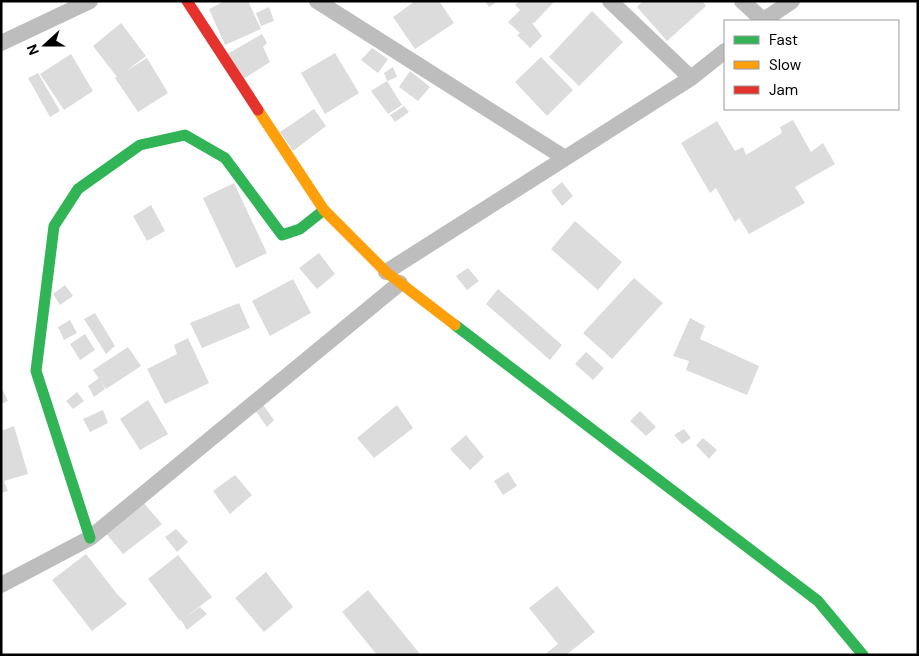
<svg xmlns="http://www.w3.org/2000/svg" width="919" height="656" font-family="'DM Sans',sans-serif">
  <rect width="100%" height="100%" fill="#fff"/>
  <path fill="#dcdcdc" d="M 225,1 L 248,1 L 261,29 L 225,45 L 209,9 Z
    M 415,1 L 439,1 L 454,23 L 415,49 L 393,17 Z
    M 485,1 L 498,1 L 489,7 Z
    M 519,1 L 555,1 L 534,23 L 532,23 L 542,36 L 530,48 L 517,35 L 520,33 L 508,22 L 520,10 L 515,5 Z
    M 643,1 L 702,1 L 706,6 L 667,41 L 637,7 Z
    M 269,7 L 274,21 L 261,26 L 256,13 Z
    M 592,11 L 623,42 L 579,86 L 549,57 Z
    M 121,23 L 146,56 L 126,71 L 147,58 L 168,93 L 138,112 L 115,78 L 117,77 L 93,46 Z
    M 262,34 L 267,43 L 263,47 L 270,62 L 239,82 L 224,56 Z
    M 372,48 L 388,59 L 378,73 L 361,60 Z
    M 335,53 L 359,93 L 325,114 L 301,73 Z
    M 71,54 L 93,91 L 64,110 L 40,74 Z
    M 541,57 L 573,90 L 547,116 L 515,82 Z
    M 393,67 L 397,77 L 387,81 L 402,105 L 388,114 L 371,91 L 387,81 L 384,73 Z
    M 410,71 L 430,87 L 418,101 L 399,87 Z
    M 38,73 L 60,111 L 50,117 L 28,78 Z
    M 404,106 L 409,112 L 395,122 L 390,115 Z
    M 314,109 L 326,126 L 293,151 L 280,132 Z
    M 793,120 L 811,152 L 823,143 L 835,164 L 795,187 L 805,203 L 749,234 L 739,218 L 735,222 L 716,188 L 710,193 L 681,143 L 717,121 L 735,151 L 743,147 L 746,155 L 782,133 L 780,127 Z
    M 562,182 L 573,196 L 562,206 L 551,191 Z
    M 234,183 L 267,253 L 236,268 L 203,198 Z
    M 151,205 L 165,231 L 147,241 L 133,216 Z
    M 575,221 L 622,262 L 598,290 L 551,249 Z
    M 319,253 L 335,274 L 317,289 L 299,268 Z
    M 468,268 L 479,281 L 467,290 L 456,276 Z
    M 634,278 L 663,303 L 612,359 L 583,333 Z
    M 293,279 L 311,313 L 270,336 L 252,301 Z
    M 65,285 L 73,296 L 60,305 L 53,294 Z
    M 498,289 L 562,345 L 550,360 L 486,304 Z
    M 239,303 L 250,328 L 202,348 L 190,323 Z
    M 95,313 L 115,346 L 106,354 L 84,319 Z
    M 690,318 L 705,326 L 700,339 L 759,366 L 747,395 L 686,370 L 689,361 L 673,356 Z
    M 70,320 L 77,333 L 64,340 L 58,327 Z
    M 85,334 L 95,350 L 80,360 L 70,344 Z
    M 188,338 L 209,383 L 165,404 L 147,369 L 177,354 L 174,345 Z
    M 128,347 L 141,366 L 106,389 L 93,370 Z
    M 586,352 L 604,368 L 593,380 L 575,364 Z
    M 99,378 L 105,389 L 94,397 L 88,386 Z
    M 1,386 L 8,401 L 1,404 Z
    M 77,392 L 84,401 L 73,409 L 66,401 Z
    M 148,400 L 168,434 L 140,450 L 120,419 Z
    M 261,402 L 274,420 L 267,427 L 253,407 Z
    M 397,405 L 413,428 L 374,458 L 357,438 Z
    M 103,410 L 108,423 L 90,432 L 83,419 Z
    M 640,411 L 656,427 L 646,436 L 630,421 Z
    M 14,426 L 28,474 L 4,481 L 8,491 L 1,493 L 1,431 Z
    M 684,429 L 691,438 L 682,444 L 674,435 Z
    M 466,435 L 484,457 L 470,470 L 450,449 Z
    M 703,438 L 717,450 L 709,459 L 696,445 Z
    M 508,472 L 517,486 L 503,495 L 494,481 Z
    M 235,475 L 252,495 L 230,514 L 213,491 Z
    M 142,501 L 162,524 L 123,554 L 104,531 Z
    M 176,529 L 188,542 L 177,552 L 165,537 Z
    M 86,554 L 117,594 L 127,604 L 92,631 L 52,580 Z
    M 178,555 L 212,597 L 183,619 L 200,607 L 207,614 L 187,630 L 181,620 L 180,621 L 148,579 Z
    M 266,572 L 293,607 L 264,632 L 235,598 Z
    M 557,586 L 595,632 L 566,655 L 544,655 L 558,644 L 529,608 Z
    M 368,590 L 420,654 L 377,655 L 342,612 Z"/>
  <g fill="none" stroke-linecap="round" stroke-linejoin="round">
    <path stroke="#bdbdbd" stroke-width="16" d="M 317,1 L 565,158
      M 610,1 L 691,78
      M 742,1 L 763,20
      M 762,21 L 792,1
      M 1,43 L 90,1
      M 386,272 L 691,78 L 725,51
      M 1,585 L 90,538 L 400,283"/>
    <path stroke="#30b455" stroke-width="11" d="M 455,325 L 818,601 L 863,655
      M 90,538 L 36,371 L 54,226 L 78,189 L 140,145 L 185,135 L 225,158 L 282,235 L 300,229 L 324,210"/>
    <path stroke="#ff9f0a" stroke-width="11" d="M 258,110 L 324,210 L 386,272 L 455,325"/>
    <path stroke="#e5322d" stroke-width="11" d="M 187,1 L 258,110"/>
  </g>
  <rect width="919" height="656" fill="none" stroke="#000000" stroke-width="5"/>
  <rect x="724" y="20" width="175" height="90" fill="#ffffff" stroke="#999999"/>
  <rect x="734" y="36" width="25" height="8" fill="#30b455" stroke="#999999"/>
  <text x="769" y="45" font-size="15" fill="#000000">Fast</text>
  <rect x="734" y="61" width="25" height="8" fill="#ff9f0a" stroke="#999999"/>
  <text x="769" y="70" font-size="15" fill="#000000">Slow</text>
  <rect x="734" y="86" width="25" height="8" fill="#e5322d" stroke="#999999"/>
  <text x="769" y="95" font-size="15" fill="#000000">Jam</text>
  <g transform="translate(45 45) rotate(249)" stroke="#ffffff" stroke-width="4" paint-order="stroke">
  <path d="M0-4L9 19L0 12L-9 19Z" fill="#000000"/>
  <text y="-8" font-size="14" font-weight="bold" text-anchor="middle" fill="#000000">N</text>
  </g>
</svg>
